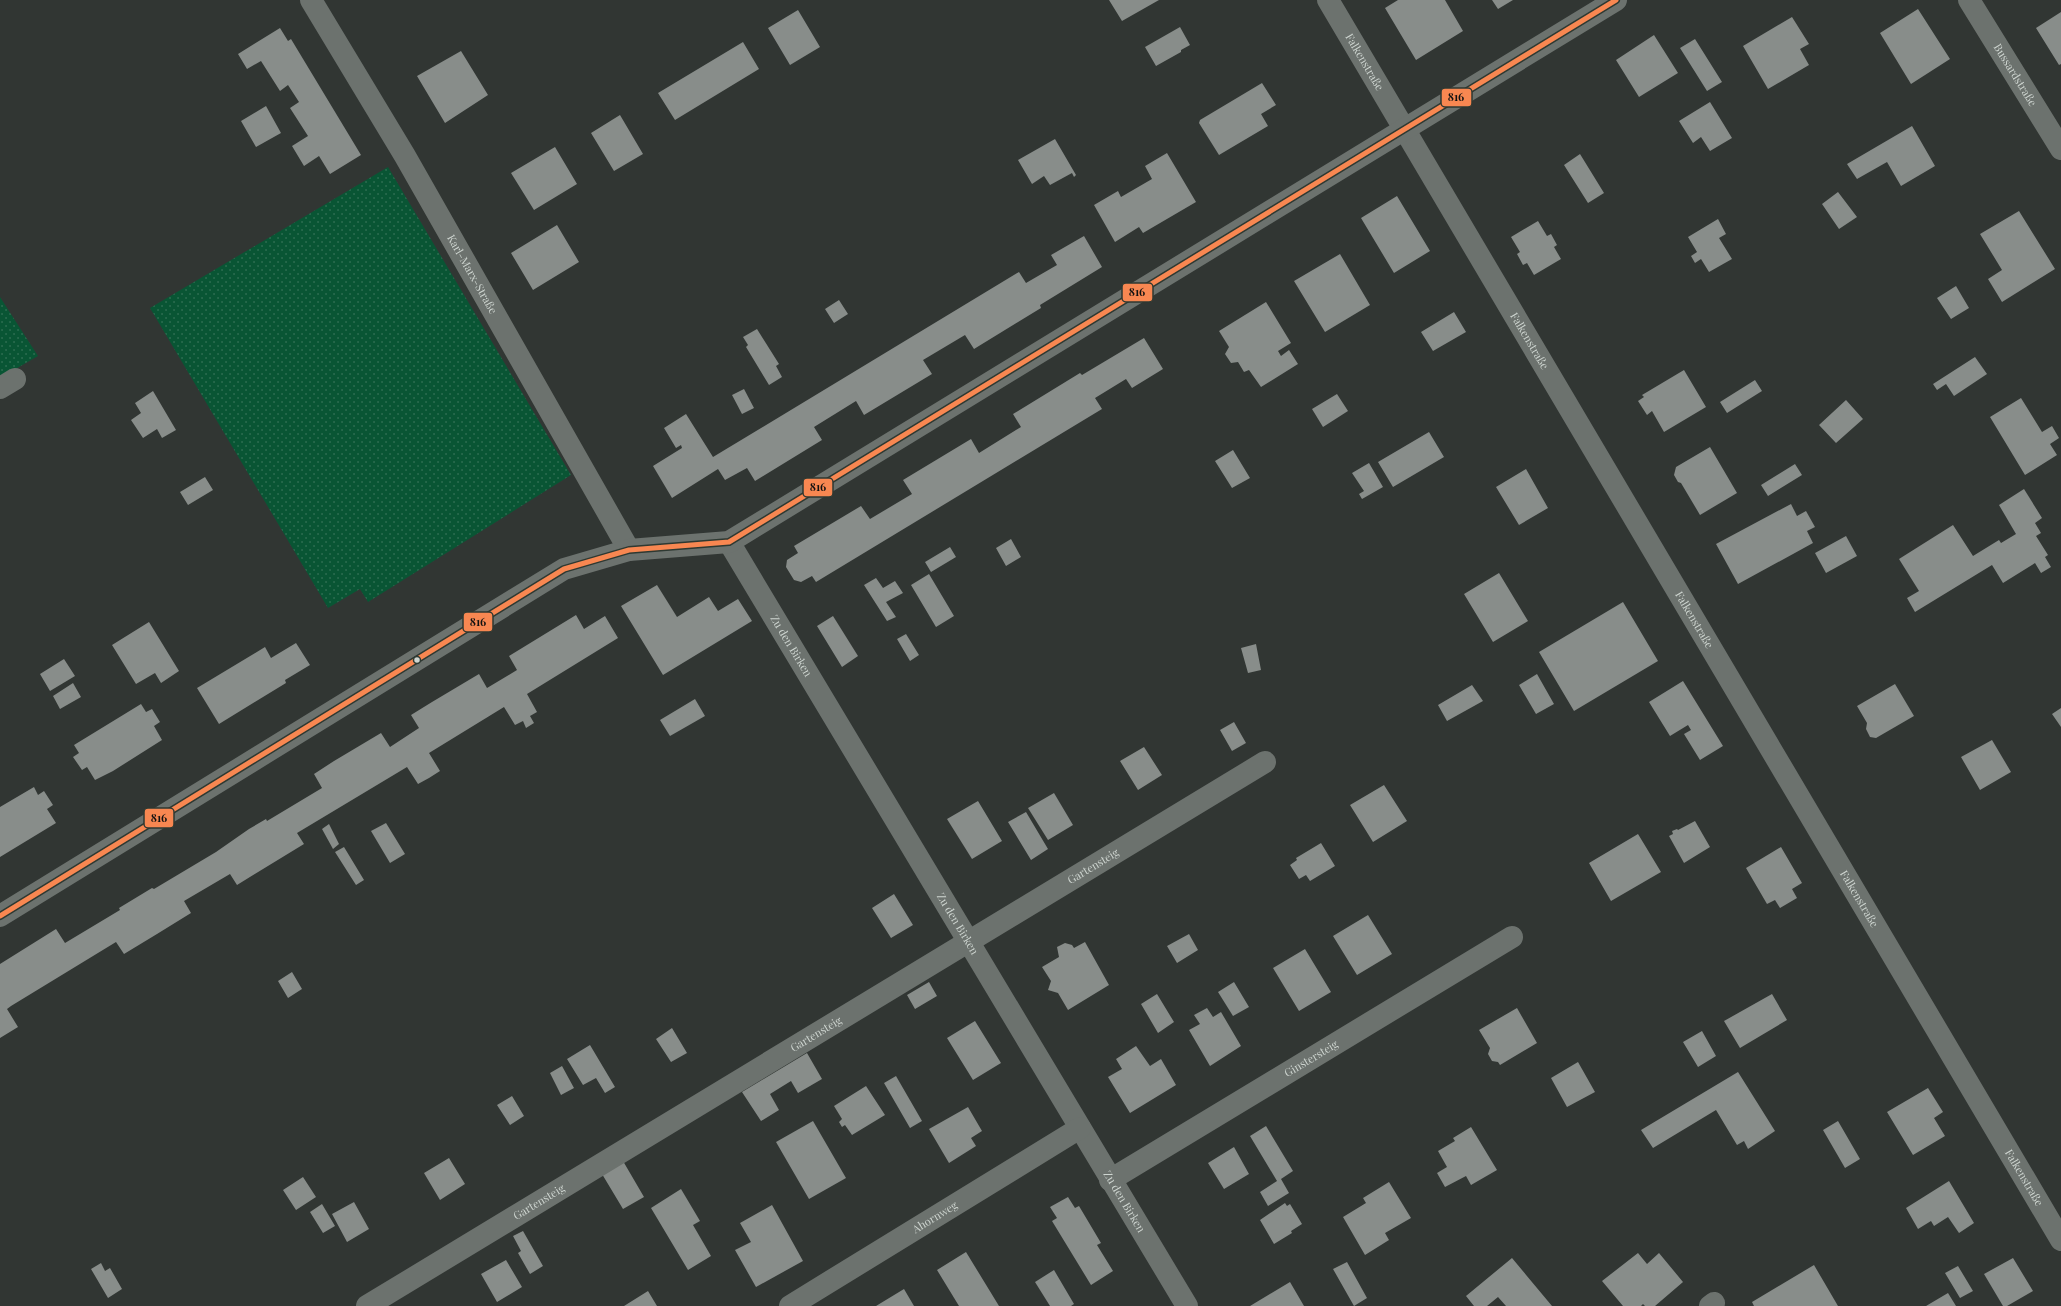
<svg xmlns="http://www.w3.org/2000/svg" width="2061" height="1306" font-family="'Playfair Display',serif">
  <defs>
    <pattern id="grass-dots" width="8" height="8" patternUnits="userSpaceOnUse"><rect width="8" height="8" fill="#095534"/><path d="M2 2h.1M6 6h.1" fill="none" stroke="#2c6d50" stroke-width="1.8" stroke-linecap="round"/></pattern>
  </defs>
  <rect width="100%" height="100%" fill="#313633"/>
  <path fill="url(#grass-dots)" d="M 388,167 L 571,475 L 368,602 L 360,589 L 328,608 L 150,308 Z
    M 0,297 L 38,356 L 0,378 Z"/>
  <path fill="#888d8a" d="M 1109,0 L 1159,0 L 1122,21 Z
    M 1398,0 L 1445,0 L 1463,31 L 1416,60 L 1385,8 Z
    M 1492,0 L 1513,0 L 1498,9 Z
    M 1918,9 L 1950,59 L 1911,84 L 1880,33 Z
    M 798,10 L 820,47 L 790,65 L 768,28 Z
    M 2061,12 L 2061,64 L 2059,65 L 2036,28 Z
    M 1792,17 L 1809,44 L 1800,49 L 1809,65 L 1768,89 L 1743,46 Z
    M 1180,27 L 1190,45 L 1181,50 L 1181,52 L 1156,66 L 1145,47 Z
    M 280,28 L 288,41 L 291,39 L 361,155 L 330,174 L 319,156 L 304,166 L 292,146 L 308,136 L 290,108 L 299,102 L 288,85 L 280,91 L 261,61 L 247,69 L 238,54 Z
    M 1654,35 L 1678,73 L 1639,97 L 1616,60 Z
    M 1695,39 L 1722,82 L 1707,91 L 1680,48 Z
    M 743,42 L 759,69 L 675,120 L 658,93 Z
    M 461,51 L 488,95 L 445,123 L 417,76 Z
    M 1262,83 L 1276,105 L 1261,114 L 1268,126 L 1219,155 L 1199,123 L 1200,120 Z
    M 1710,102 L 1732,138 L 1710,151 L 1701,137 L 1693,143 L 1679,121 Z
    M 266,106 L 281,133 L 256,147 L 241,121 Z
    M 620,115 L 643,154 L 614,171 L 591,133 Z
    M 1912,126 L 1935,166 L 1901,186 L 1887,162 L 1857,179 L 1847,164 Z
    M 1055,139 L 1076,175 L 1074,177 L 1072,173 L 1050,185 L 1044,176 L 1032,184 L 1018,160 Z
    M 555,147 L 577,184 L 534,210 L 511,173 Z
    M 1167,153 L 1196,202 L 1143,233 L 1139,227 L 1115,242 L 1094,205 L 1118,191 L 1121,197 L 1152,179 L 1145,166 Z
    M 1580,154 L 1604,193 L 1588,203 L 1564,165 Z
    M 1838,192 L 1857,217 L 1839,229 L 1822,204 Z
    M 1397,196 L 1430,251 L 1394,273 L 1361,218 Z
    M 2019,211 L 2055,269 L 2002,302 L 1988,279 L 2002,270 L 1980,234 Z
    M 1718,219 L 1726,234 L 1719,238 L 1732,259 L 1709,272 L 1701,259 L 1695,263 L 1691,256 L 1697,252 L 1688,237 Z
    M 1538,221 L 1547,236 L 1551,234 L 1557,245 L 1554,247 L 1561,259 L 1534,275 L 1527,263 L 1523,265 L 1517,254 L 1520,252 L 1511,237 Z
    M 557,225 L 579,262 L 533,290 L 511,253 Z
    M 1084,236 L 1102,267 L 1040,305 L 1041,308 L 974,349 L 965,335 L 923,360 L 932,374 L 864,415 L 856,401 L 814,427 L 822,440 L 755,481 L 747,468 L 725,480 L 718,469 L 672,498 L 653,466 L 682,448 L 681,445 L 676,448 L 664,428 L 686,414 L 713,457 L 1019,272 L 1026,283 L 1057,265 L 1051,255 Z
    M 1340,254 L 1370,305 L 1325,332 L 1294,281 Z
    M 1956,286 L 1969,308 L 1951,319 L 1937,298 Z
    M 839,300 L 848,314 L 834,323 L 825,309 Z
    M 1266,302 L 1291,343 L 1278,351 L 1281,356 L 1289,350 L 1298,364 L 1261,387 L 1249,370 L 1244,372 L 1238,362 L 1231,363 L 1225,354 L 1229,347 L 1219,331 Z
    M 1454,312 L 1466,332 L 1433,351 L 1421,332 Z
    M 757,329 L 779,364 L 776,366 L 782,377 L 769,385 L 746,347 L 748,345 L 743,337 Z
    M 1144,338 L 1163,369 L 1132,388 L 1126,379 L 1095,398 L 1102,409 L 816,582 L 812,576 L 801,582 L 794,580 L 786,567 L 787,560 L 798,553 L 794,546 L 861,506 L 870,519 L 912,494 L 903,480 L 971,439 L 979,453 L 1021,427 L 1013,414 L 1080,373 L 1082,375 Z
    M 1975,357 L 1987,374 L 1954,396 L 1946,384 L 1937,390 L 1933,384 Z
    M 1684,370 L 1706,407 L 1664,432 L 1652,411 L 1647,415 L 1638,401 L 1644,397 L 1642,395 Z
    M 1755,380 L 1762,391 L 1727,413 L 1720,402 Z
    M 744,389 L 754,408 L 742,414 L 732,395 Z
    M 153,391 L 176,430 L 162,438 L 157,429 L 143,438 L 131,420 L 141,413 L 135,403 Z
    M 1337,394 L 1348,411 L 1323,427 L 1312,409 Z
    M 2021,398 L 2042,432 L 2052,426 L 2059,438 L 2050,444 L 2057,455 L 2025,475 L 1990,417 Z
    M 1846,400 L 1863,419 L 1836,443 L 1819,425 Z
    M 1429,432 L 1444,457 L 1393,487 L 1378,462 Z
    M 1710,447 L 1737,493 L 1700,515 L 1681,483 L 1678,482 L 1674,475 L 1676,467 Z
    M 1233,450 L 1250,478 L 1232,488 L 1215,461 Z
    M 1369,463 L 1383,487 L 1362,499 L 1359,494 L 1364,491 L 1352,473 Z
    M 1795,464 L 1802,475 L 1768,496 L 1761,485 Z
    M 1526,469 L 1548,508 L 1519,525 L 1496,487 Z
    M 205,477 L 213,490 L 188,505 L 180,492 Z
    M 2024,489 L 2042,518 L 2035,523 L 2041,533 L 2036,536 L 2048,555 L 2045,557 L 2051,567 L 2041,573 L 2035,563 L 2003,583 L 1992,565 L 1915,612 L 1907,598 L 1919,591 L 1899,559 L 1953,525 L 1973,556 L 1999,540 L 2001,543 L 2016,534 L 1999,505 Z
    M 1791,504 L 1797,516 L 1806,511 L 1815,527 L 1807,531 L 1813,543 L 1738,584 L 1716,544 Z
    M 1846,536 L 1857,556 L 1826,573 L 1815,553 Z
    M 1011,539 L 1021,557 L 1006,566 L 996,548 Z
    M 950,547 L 956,557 L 931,572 L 925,562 Z
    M 1499,573 L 1528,621 L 1493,642 L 1464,594 Z
    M 929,574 L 954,616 L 936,627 L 911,585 Z
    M 876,578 L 883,588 L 895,581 L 903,593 L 886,602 L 896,617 L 887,621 L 864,585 Z
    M 657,585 L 677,617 L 709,597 L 718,611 L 738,599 L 752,621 L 663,675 L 621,606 Z
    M 1623,602 L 1658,661 L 1574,711 L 1539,652 Z
    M 576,615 L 584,629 L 605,616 L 618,638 L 527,694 L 537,712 L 530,716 L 534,723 L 526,728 L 523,721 L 515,725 L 504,707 L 429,753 L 440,771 L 429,778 L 418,784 L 407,767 L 297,833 L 304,844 L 237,885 L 230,874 L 184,901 L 191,913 L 157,934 L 124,954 L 116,942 L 11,1006 L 7,1009 L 18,1027 L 0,1038 L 0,964 L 56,929 L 65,943 L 120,910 L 119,908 L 152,888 L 154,889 L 216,852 L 249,829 L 266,819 L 267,821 L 322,788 L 314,774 L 334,761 L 381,733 L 390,747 L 419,728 L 411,715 L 432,702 L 479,674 L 487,688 L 517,670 L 509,656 Z
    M 833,616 L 858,656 L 842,667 L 817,626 Z
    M 149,622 L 179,671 L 161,683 L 155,673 L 136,684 L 112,645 Z
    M 906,634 L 919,655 L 910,661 L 897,639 Z
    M 296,643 L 310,665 L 285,680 L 286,683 L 219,724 L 197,688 L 265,647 L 271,658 Z
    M 1256,644 L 1261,670 L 1248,673 L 1241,648 Z
    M 64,659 L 75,676 L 50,691 L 40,674 Z
    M 1537,674 L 1554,704 L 1536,714 L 1519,685 Z
    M 1683,681 L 1723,746 L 1700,760 L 1684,734 L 1691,730 L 1688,725 L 1670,736 L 1649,702 Z
    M 73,683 L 81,697 L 60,709 L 53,696 Z
    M 1895,684 L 1914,716 L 1876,738 L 1870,737 L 1866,729 L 1867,723 L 1857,706 Z
    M 1472,685 L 1483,701 L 1447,721 L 1438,705 Z
    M 695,699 L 705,716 L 670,736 L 660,720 Z
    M 141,704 L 146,712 L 152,709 L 160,722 L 154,726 L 162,740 L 113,771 L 95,780 L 87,767 L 82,770 L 73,757 L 79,753 L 74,745 Z
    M 2061,708 L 2061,727 L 2052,714 Z
    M 1234,722 L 1246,743 L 1232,751 L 1220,730 Z
    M 1992,740 L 2011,772 L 1980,790 L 1961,757 Z
    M 1144,747 L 1162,775 L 1138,790 L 1120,761 Z
    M 1384,785 L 1407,821 L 1373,842 L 1350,805 Z
    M 34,787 L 38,795 L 44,791 L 53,805 L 47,809 L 56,823 L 0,857 L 0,807 Z
    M 1054,793 L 1073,825 L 1048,840 L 1028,808 Z
    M 978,801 L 1002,841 L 972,859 L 947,819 Z
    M 1026,812 L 1048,849 L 1031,860 L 1008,822 Z
    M 1695,821 L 1710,847 L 1684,863 L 1669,836 L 1673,834 L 1672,831 L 1677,829 L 1678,830 Z
    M 386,823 L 405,854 L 390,863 L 371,831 Z
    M 329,824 L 339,844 L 333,849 L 322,829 Z
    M 1638,834 L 1661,872 L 1611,901 L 1589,863 Z
    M 1321,843 L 1335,866 L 1310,881 L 1306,875 L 1299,879 L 1290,865 L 1297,860 L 1296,858 Z
    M 344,847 L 364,880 L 356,885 L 335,852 Z
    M 1781,847 L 1802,883 L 1792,889 L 1797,898 L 1780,908 L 1775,900 L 1767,904 L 1746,868 Z
    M 894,894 L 913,925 L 891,938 L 872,908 Z
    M 1368,915 L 1392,954 L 1357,975 L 1333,936 Z
    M 1189,934 L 1198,950 L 1177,963 L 1167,946 Z
    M 1085,942 L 1109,985 L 1068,1010 L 1058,993 L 1048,990 L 1051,981 L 1042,967 L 1059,957 L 1057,947 L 1065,943 L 1072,945 L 1074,948 Z
    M 1305,949 L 1331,992 L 1299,1011 L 1273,968 Z
    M 292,972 L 302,989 L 288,998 L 278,981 Z
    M 929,982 L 937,996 L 915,1009 L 907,995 Z
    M 1234,982 L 1249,1007 L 1233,1016 L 1218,992 Z
    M 1157,994 L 1174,1022 L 1158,1033 L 1141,1004 Z
    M 1772,994 L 1787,1020 L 1740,1048 L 1724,1021 Z
    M 1207,1008 L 1213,1017 L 1221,1012 L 1241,1046 L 1210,1066 L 1189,1030 L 1200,1024 L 1194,1015 Z
    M 1517,1008 L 1537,1043 L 1500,1065 L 1498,1062 L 1492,1061 L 1488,1054 L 1490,1048 L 1479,1030 Z
    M 975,1021 L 1001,1063 L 973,1080 L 947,1038 Z
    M 672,1028 L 687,1053 L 671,1062 L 656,1039 Z
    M 1702,1031 L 1716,1056 L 1698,1067 L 1683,1042 Z
    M 590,1045 L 615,1087 L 605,1093 L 596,1078 L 583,1085 L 567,1059 Z
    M 1136,1046 L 1150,1066 L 1161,1059 L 1176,1085 L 1130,1113 L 1108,1077 L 1122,1069 L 1116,1059 Z
    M 807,1053 L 822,1079 L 798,1093 L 791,1081 L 770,1094 L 779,1110 L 761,1121 L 742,1092 Z
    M 1578,1062 L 1595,1092 L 1567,1107 L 1551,1078 Z
    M 562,1066 L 574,1088 L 561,1095 L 550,1073 Z
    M 1738,1072 L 1775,1131 L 1748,1149 L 1744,1141 L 1737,1145 L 1716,1110 L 1653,1148 L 1641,1130 Z
    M 896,1076 L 922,1121 L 910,1128 L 884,1083 Z
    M 866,1086 L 885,1115 L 852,1135 L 845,1125 L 842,1127 L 839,1122 L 842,1119 L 834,1106 Z
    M 1928,1088 L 1943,1112 L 1934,1118 L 1945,1136 L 1913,1155 L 1887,1112 Z
    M 512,1096 L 524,1116 L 510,1125 L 497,1105 Z
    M 968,1107 L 982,1131 L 971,1138 L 976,1146 L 949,1163 L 929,1129 Z
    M 813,1121 L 846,1178 L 809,1199 L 776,1142 Z
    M 1838,1121 L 1860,1159 L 1845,1168 L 1823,1130 Z
    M 1266,1126 L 1293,1171 L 1281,1179 L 1289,1193 L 1268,1206 L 1260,1192 L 1277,1181 L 1250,1136 Z
    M 1471,1127 L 1497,1170 L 1471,1185 L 1466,1176 L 1445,1187 L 1437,1173 L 1447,1167 L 1438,1151 L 1455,1141 L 1453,1138 Z
    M 1234,1147 L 1249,1174 L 1224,1189 L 1208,1163 Z
    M 449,1158 L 465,1184 L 440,1200 L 424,1173 Z
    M 623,1161 L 644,1197 L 623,1209 L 602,1174 Z
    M 303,1177 L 316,1197 L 296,1210 L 283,1190 Z
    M 1949,1181 L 1974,1223 L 1959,1233 L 1948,1217 L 1934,1226 L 1931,1221 L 1918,1229 L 1906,1208 Z
    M 1389,1182 L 1411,1218 L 1385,1233 L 1389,1240 L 1365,1255 L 1343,1217 L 1366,1203 L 1363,1198 Z
    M 681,1189 L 700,1221 L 693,1225 L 711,1256 L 688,1270 L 651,1208 Z
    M 1068,1197 L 1075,1208 L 1079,1206 L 1101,1243 L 1097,1245 L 1113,1271 L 1091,1285 L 1052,1221 L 1057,1218 L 1050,1207 Z
    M 354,1202 L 369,1229 L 347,1242 L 332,1214 Z
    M 1285,1203 L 1287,1206 L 1290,1204 L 1302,1224 L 1291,1231 L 1292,1233 L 1274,1244 L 1260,1220 Z
    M 322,1204 L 335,1226 L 323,1233 L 310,1212 Z
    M 772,1205 L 803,1261 L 756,1287 L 735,1250 L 751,1242 L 740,1223 Z
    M 523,1231 L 543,1266 L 530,1274 L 518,1253 L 521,1251 L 513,1236 Z
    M 966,1252 L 999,1306 L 959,1306 L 937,1270 Z
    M 1638,1253 L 1647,1264 L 1659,1253 L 1683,1282 L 1655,1306 L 1645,1306 L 1643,1304 L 1641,1306 L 1623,1306 L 1602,1281 Z
    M 1512,1258 L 1552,1306 L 1506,1306 L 1498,1297 L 1487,1306 L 1474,1306 L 1466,1296 Z
    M 2013,1258 L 2033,1291 L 2007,1306 L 2003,1306 L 1984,1274 Z
    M 506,1260 L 522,1287 L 497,1302 L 481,1274 Z
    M 1347,1262 L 1367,1298 L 1354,1306 L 1333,1269 Z
    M 101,1263 L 105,1271 L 110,1268 L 122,1289 L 108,1298 L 91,1269 Z
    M 1814,1265 L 1838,1306 L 1754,1306 L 1752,1302 Z
    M 1958,1266 L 1973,1291 L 1960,1298 L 1945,1273 Z
    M 1054,1270 L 1074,1304 L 1071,1306 L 1050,1306 L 1035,1282 Z
    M 1290,1282 L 1304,1306 L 1250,1306 Z
    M 904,1289 L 914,1306 L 876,1306 Z
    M 648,1291 L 657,1306 L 624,1306 Z
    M 1948,1293 L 1956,1306 L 1926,1306 Z"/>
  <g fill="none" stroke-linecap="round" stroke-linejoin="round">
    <g stroke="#6c726e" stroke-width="22">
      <path id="s1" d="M 311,0 L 405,156 L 629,550"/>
      <path id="s2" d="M 1328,0 L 2061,1240"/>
      <path id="s3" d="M 1969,0 L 2061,149"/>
      <path d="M 0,388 L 15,379"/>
      <path id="s4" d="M 729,542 L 1187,1306"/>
      <path d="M 0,916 L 564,569 L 629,550 L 729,542 L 1616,0"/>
      <path id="s5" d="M 1110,1180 L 1512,937"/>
      <path id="s6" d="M 367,1306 L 1265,762"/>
      <path id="s7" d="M 790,1306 L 1080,1128"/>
      <path d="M 1710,1306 L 1714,1303"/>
    </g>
    <defs>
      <path id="bus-1" d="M 0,916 L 564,569 L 629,550 L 729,542 L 1616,0"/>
    </defs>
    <use href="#bus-1" stroke="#2e3932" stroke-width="8"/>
    <use href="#bus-1" stroke="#f88751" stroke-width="5"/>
  </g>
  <circle fill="#ced5d0" stroke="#2e3932" stroke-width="1.5" cx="417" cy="660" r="3.5"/>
  <g text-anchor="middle" stroke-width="4" stroke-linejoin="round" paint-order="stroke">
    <g font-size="11" fill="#ced5d0" stroke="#2e3932">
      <text dy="4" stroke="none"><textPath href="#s2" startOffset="72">Falkenstraße</textPath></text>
      <text dy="4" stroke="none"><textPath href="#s3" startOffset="88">Bussardstraße</textPath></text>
      <text dy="4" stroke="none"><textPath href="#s1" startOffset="318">Karl-Marx-Straße</textPath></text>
      <text dy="4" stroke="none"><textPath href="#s2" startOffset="396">Falkenstraße</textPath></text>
      <text dy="4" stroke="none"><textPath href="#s2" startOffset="720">Falkenstraße</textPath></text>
      <text dy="4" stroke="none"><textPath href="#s4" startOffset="121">Zu den Birken</textPath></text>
      <text dy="4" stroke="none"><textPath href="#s6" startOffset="849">Gartensteig</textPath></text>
      <text dy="4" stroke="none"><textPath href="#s2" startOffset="1044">Falkenstraße</textPath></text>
      <text dy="4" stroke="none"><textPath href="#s4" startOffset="445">Zu den Birken</textPath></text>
      <text dy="4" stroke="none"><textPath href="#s6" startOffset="525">Gartensteig</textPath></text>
      <text dy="4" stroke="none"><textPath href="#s5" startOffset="235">Ginstersteig</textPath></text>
      <text dy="4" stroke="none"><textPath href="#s2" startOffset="1368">Falkenstraße</textPath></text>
      <text dy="4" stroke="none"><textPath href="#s6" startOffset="201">Gartensteig</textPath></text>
      <text dy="4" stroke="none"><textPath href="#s4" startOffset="769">Zu den Birken</textPath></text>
      <text dy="4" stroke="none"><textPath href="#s7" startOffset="170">Ahornweg</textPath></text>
    </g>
  </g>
  <g stroke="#2e3932" stroke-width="1.5">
    <rect x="1441" y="88" width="31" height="19" rx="4" fill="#f88751"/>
    <rect x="1122" y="283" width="31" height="19" rx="4" fill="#f88751"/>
    <rect x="803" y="478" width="30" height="19" rx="4" fill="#f88751"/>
    <rect x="463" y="612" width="30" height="20" rx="4" fill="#f88751"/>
    <rect x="144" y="808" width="30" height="20" rx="4" fill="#f88751"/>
  </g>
  <g font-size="11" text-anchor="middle" font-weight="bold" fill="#111">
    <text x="1456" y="101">816</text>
    <text x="1137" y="296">816</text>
    <text x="818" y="491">816</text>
    <text x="478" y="626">816</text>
    <text x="159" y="822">816</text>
  </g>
</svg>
